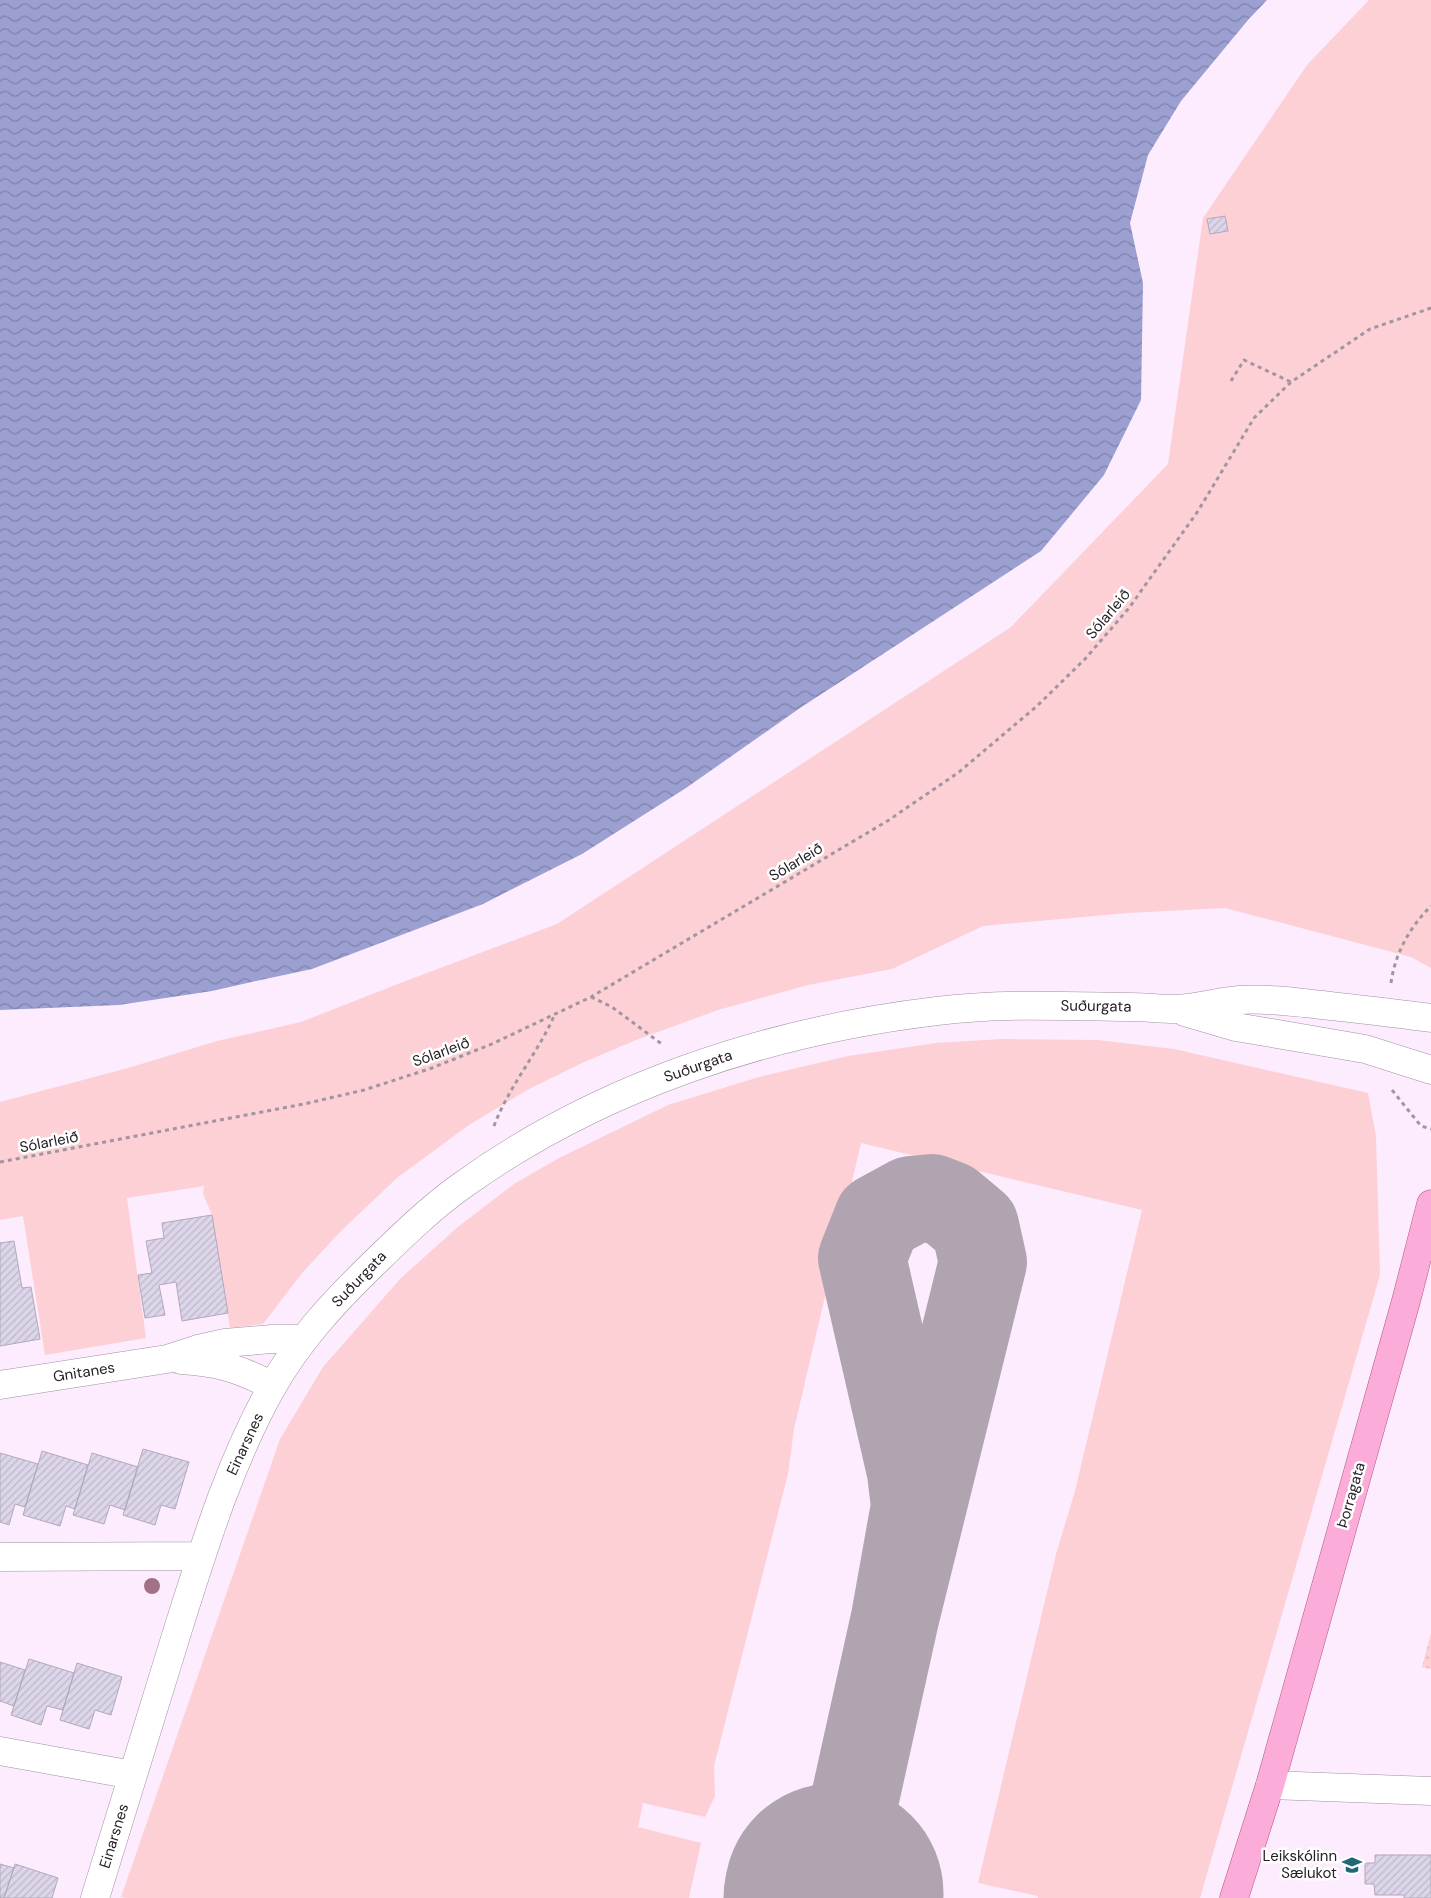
<svg xmlns="http://www.w3.org/2000/svg" width="1431" height="1898" font-family="'DM Sans',sans-serif">
  <defs>
    <pattern id="garden-dots" width="8" height="8" patternUnits="userSpaceOnUse" patternTransform="scale(1.25)"><rect width="8" height="8" fill="#fcd0d5"/><path d="M2 2h.1M6 6h.1" fill="none" stroke="#d8b2b7" stroke-width="1.8" stroke-linecap="round"/></pattern>
    <pattern id="water-waves" width="16" height="10" patternUnits="userSpaceOnUse" patternTransform="scale(1.25)"><rect width="16" height="10" fill="#9ba0d1"/><path d="M0 5q4-4 8 0t8 0" fill="none" stroke="#7e82aa"/></pattern>
    <pattern id="building-hatch" width="6" height="6" patternUnits="userSpaceOnUse" patternTransform="scale(1.25)"><rect width="6" height="6" fill="#ddd6ea"/><path d="M-1 1l2-2M0 6l6-6M5 7l2-2" fill="none" stroke="#beb7c9"/></pattern>
  </defs>
  <rect width="100%" height="100%" fill="#fdecfd"/>
  <path fill="#fcd0d5" d="M 1369,0 L 1431,0 L 1431,968 L 1411,957 L 1225,908 L 1128,913 L 983,926 L 892,969 L 808,985 L 718,1010 L 636,1040 L 582,1063 L 527,1090 L 469,1125 L 398,1177 L 341,1231 L 302,1273 L 263,1324 L 230,1328 L 212,1215 L 203,1194 L 204,1186 L 127,1198 L 146,1338 L 45,1355 L 23,1216 L 0,1220 L 0,1102 L 128,1068 L 217,1041 L 301,1022 L 403,982 L 557,924 L 1011,627 L 1168,464 L 1203,218 L 1307,65 Z
    M 1002,1039 L 1097,1040 L 1174,1049 L 1368,1093 L 1376,1136 L 1380,1275 L 1200,1898 L 1038,1898 L 1038,1896 L 978,1883 L 1056,1554 L 1075,1491 L 1142,1210 L 861,1143 L 794,1429 L 788,1474 L 714,1766 L 715,1796 L 705,1817 L 643,1803 L 638,1827 L 701,1843 L 689,1898 L 126,1898 L 121,1897 L 280,1439 L 323,1367 L 401,1278 L 459,1226 L 514,1184 L 559,1158 L 668,1105 L 759,1077 L 848,1056 L 936,1043 Z"/>
  <path fill="url(#garden-dots)" d="M 1431,1633 L 1431,1669 L 1422,1667 Z"/>
  <path fill="url(#water-waves)" d="M 0,0 L 1267,0 L 1248,20 L 1181,101 L 1148,155 L 1130,223 L 1143,283 L 1141,400 L 1104,475 L 1041,551 L 800,708 L 686,788 L 582,854 L 483,904 L 312,969 L 256,981 L 212,991 L 119,1005 L 0,1010 Z"/>
  <g fill="none" stroke-linecap="round" stroke-linejoin="round">
    <path stroke="#b0a4b0" stroke-width="88" d="M 834,1893 L 895,1618 L 983,1262 L 975,1226 L 950,1205 L 932,1198 L 911,1200 L 878,1218 L 862,1258 L 911,1472 L 915,1506 L 895,1618"/>
    <path stroke="#b0a4b0" stroke-width="219" d="M 833,1898 L 834,1893"/>
  </g>
  <path fill="url(#building-hatch)" stroke="#b0a9bc" d="M 1225,216 L 1228,231 L 1210,234 L 1207,219 Z
    M 212,1215 L 228,1313 L 182,1321 L 176,1282 L 159,1285 L 165,1315 L 145,1318 L 138,1275 L 152,1273 L 146,1241 L 164,1238 L 162,1223 Z
    M 14,1241 L 22,1288 L 31,1287 L 40,1339 L 0,1346 L 0,1243 Z
    M 143,1449 L 189,1462 L 175,1509 L 161,1505 L 155,1525 L 123,1515 Z
    M 42,1451 L 88,1465 L 75,1509 L 66,1506 L 60,1526 L 23,1515 Z
    M 0,1453 L 38,1464 L 25,1507 L 15,1504 L 9,1525 L 0,1522 Z
    M 92,1453 L 138,1467 L 125,1510 L 110,1505 L 104,1524 L 73,1515 Z
    M 29,1659 L 74,1673 L 63,1710 L 47,1706 L 41,1725 L 11,1715 Z
    M 0,1662 L 25,1670 L 14,1706 L 0,1701 Z
    M 77,1663 L 122,1677 L 111,1715 L 95,1710 L 89,1729 L 60,1720 Z
    M 1375,1855 L 1431,1855 L 1431,1898 L 1404,1898 L 1404,1895 L 1375,1895 L 1374,1884 L 1365,1884 L 1365,1863 L 1375,1863 Z
    M 0,1864 L 14,1868 L 4,1898 L 0,1898 Z
    M 15,1864 L 58,1878 L 52,1898 L 4,1898 Z"/>
  <g fill="none" stroke-linecap="round" stroke-linejoin="round">
    <defs>
      <path id="minor" d="M 1185,1012 L 1236,1027 L 1365,1049 L 1431,1070
        M 181,1360 C 219,1362 239,1369 273,1386
        M 0,1385 L 167,1359 L 198,1349 L 225,1343 L 272,1339 L 303,1339
        M 0,1557 L 201,1556
        M 0,1751 L 133,1775
        M 1270,1785 L 1431,1791
        M 95,1898 C 123,1807 151,1716 179,1626 C 205,1544 230,1462 272,1387 C 298,1341 333,1303 371,1266 C 399,1239 428,1210 460,1187 C 598,1087 768,1031 937,1011 C 1001,1003 1066,1006 1130,1007 C 1145,1007 1160,1009 1176,1009 C 1197,1008 1218,1002 1239,1000 C 1266,998 1295,1002 1322,1005 C 1358,1009 1395,1013 1431,1018"/>
      <path id="major" d="M 1234,1898 L 1270,1785 L 1406,1301 L 1431,1204"/>
    </defs>
    <use href="#minor" stroke="#9f909f" stroke-width="29"/>
    <use href="#major" stroke="#b05889" stroke-width="29"/>
    <path stroke="#a195a1" stroke-width="3" stroke-dasharray="4 4" stroke-linecap="butt" d="M 1231,381 L 1244,360 L 1291,382
      M 1391,983 C 1395,953 1410,927 1431,906
      M 591,997 L 612,1007 L 663,1045
      M 1392,1090 L 1421,1126 L 1431,1129
      M 494,1126 C 509,1086 538,1053 555,1014
      M 0,1162 L 304,1104 L 364,1090 L 432,1068 L 494,1043 L 591,997 L 889,820 L 959,772 L 1037,706 L 1085,659 L 1129,608 L 1198,511 L 1254,418 L 1291,382 L 1370,329 L 1431,308"/>
    <use href="#minor" stroke="#fff" stroke-width="28"/>
    <use href="#major" stroke="#fbacd8" stroke-width="28"/>
  </g>
  <circle fill="#a17285" cx="152" cy="1586" r="8"/>
  <defs>
    <symbol id="school-bare" viewBox="-9 -9 18 18"><path d="M0-5L7-2L0 1L-7-2ZM-4 1L0 2.5L4 1V4Q0 6-4 4Z" fill="#206875" stroke="#fff" stroke-width="2.5" paint-order="stroke"/></symbol>
  </defs>
  <g fill-rule="evenodd">
    <use href="#school-bare" x="1338" y="1851" width="28" height="28"/>
  </g>
  <g text-anchor="middle" stroke-width="5" stroke-linejoin="round" paint-order="stroke">
    <g font-size="15" fill="#272127" stroke="#fff">
      <text transform="translate(1108 614) rotate(-50)" y="5">Sólarleið</text>
      <text transform="translate(796 862) rotate(-31)" y="5">Sólarleið</text>
      <text transform="translate(1096 1006) rotate(1)" y="5">Suðurgata</text>
      <text transform="translate(441 1052) rotate(-20)" y="5">Sólarleið</text>
      <text transform="translate(698 1066) rotate(-19)" y="5">Suðurgata</text>
      <text transform="translate(49 1142) rotate(-11)" y="5">Sólarleið</text>
      <text transform="translate(359 1279) rotate(-46)" y="5">Suðurgata</text>
      <text transform="translate(84 1372) rotate(-9)" y="5">Gnitanes</text>
      <text transform="translate(245 1444) rotate(-65)" y="5">Einarsnes</text>
      <text transform="translate(1351 1495) rotate(-74)" y="5">Þorragata</text>
      <text transform="translate(114 1836) rotate(-73)" y="5">Einarsnes</text>
    </g>
    <g font-size="15" fill="#272127" stroke="#fff" text-anchor="end">
      <text x="1337" y="1861">Leikskólinn<tspan x="1337" dy="17">Sælukot</tspan></text>
    </g>
  </g>
</svg>
